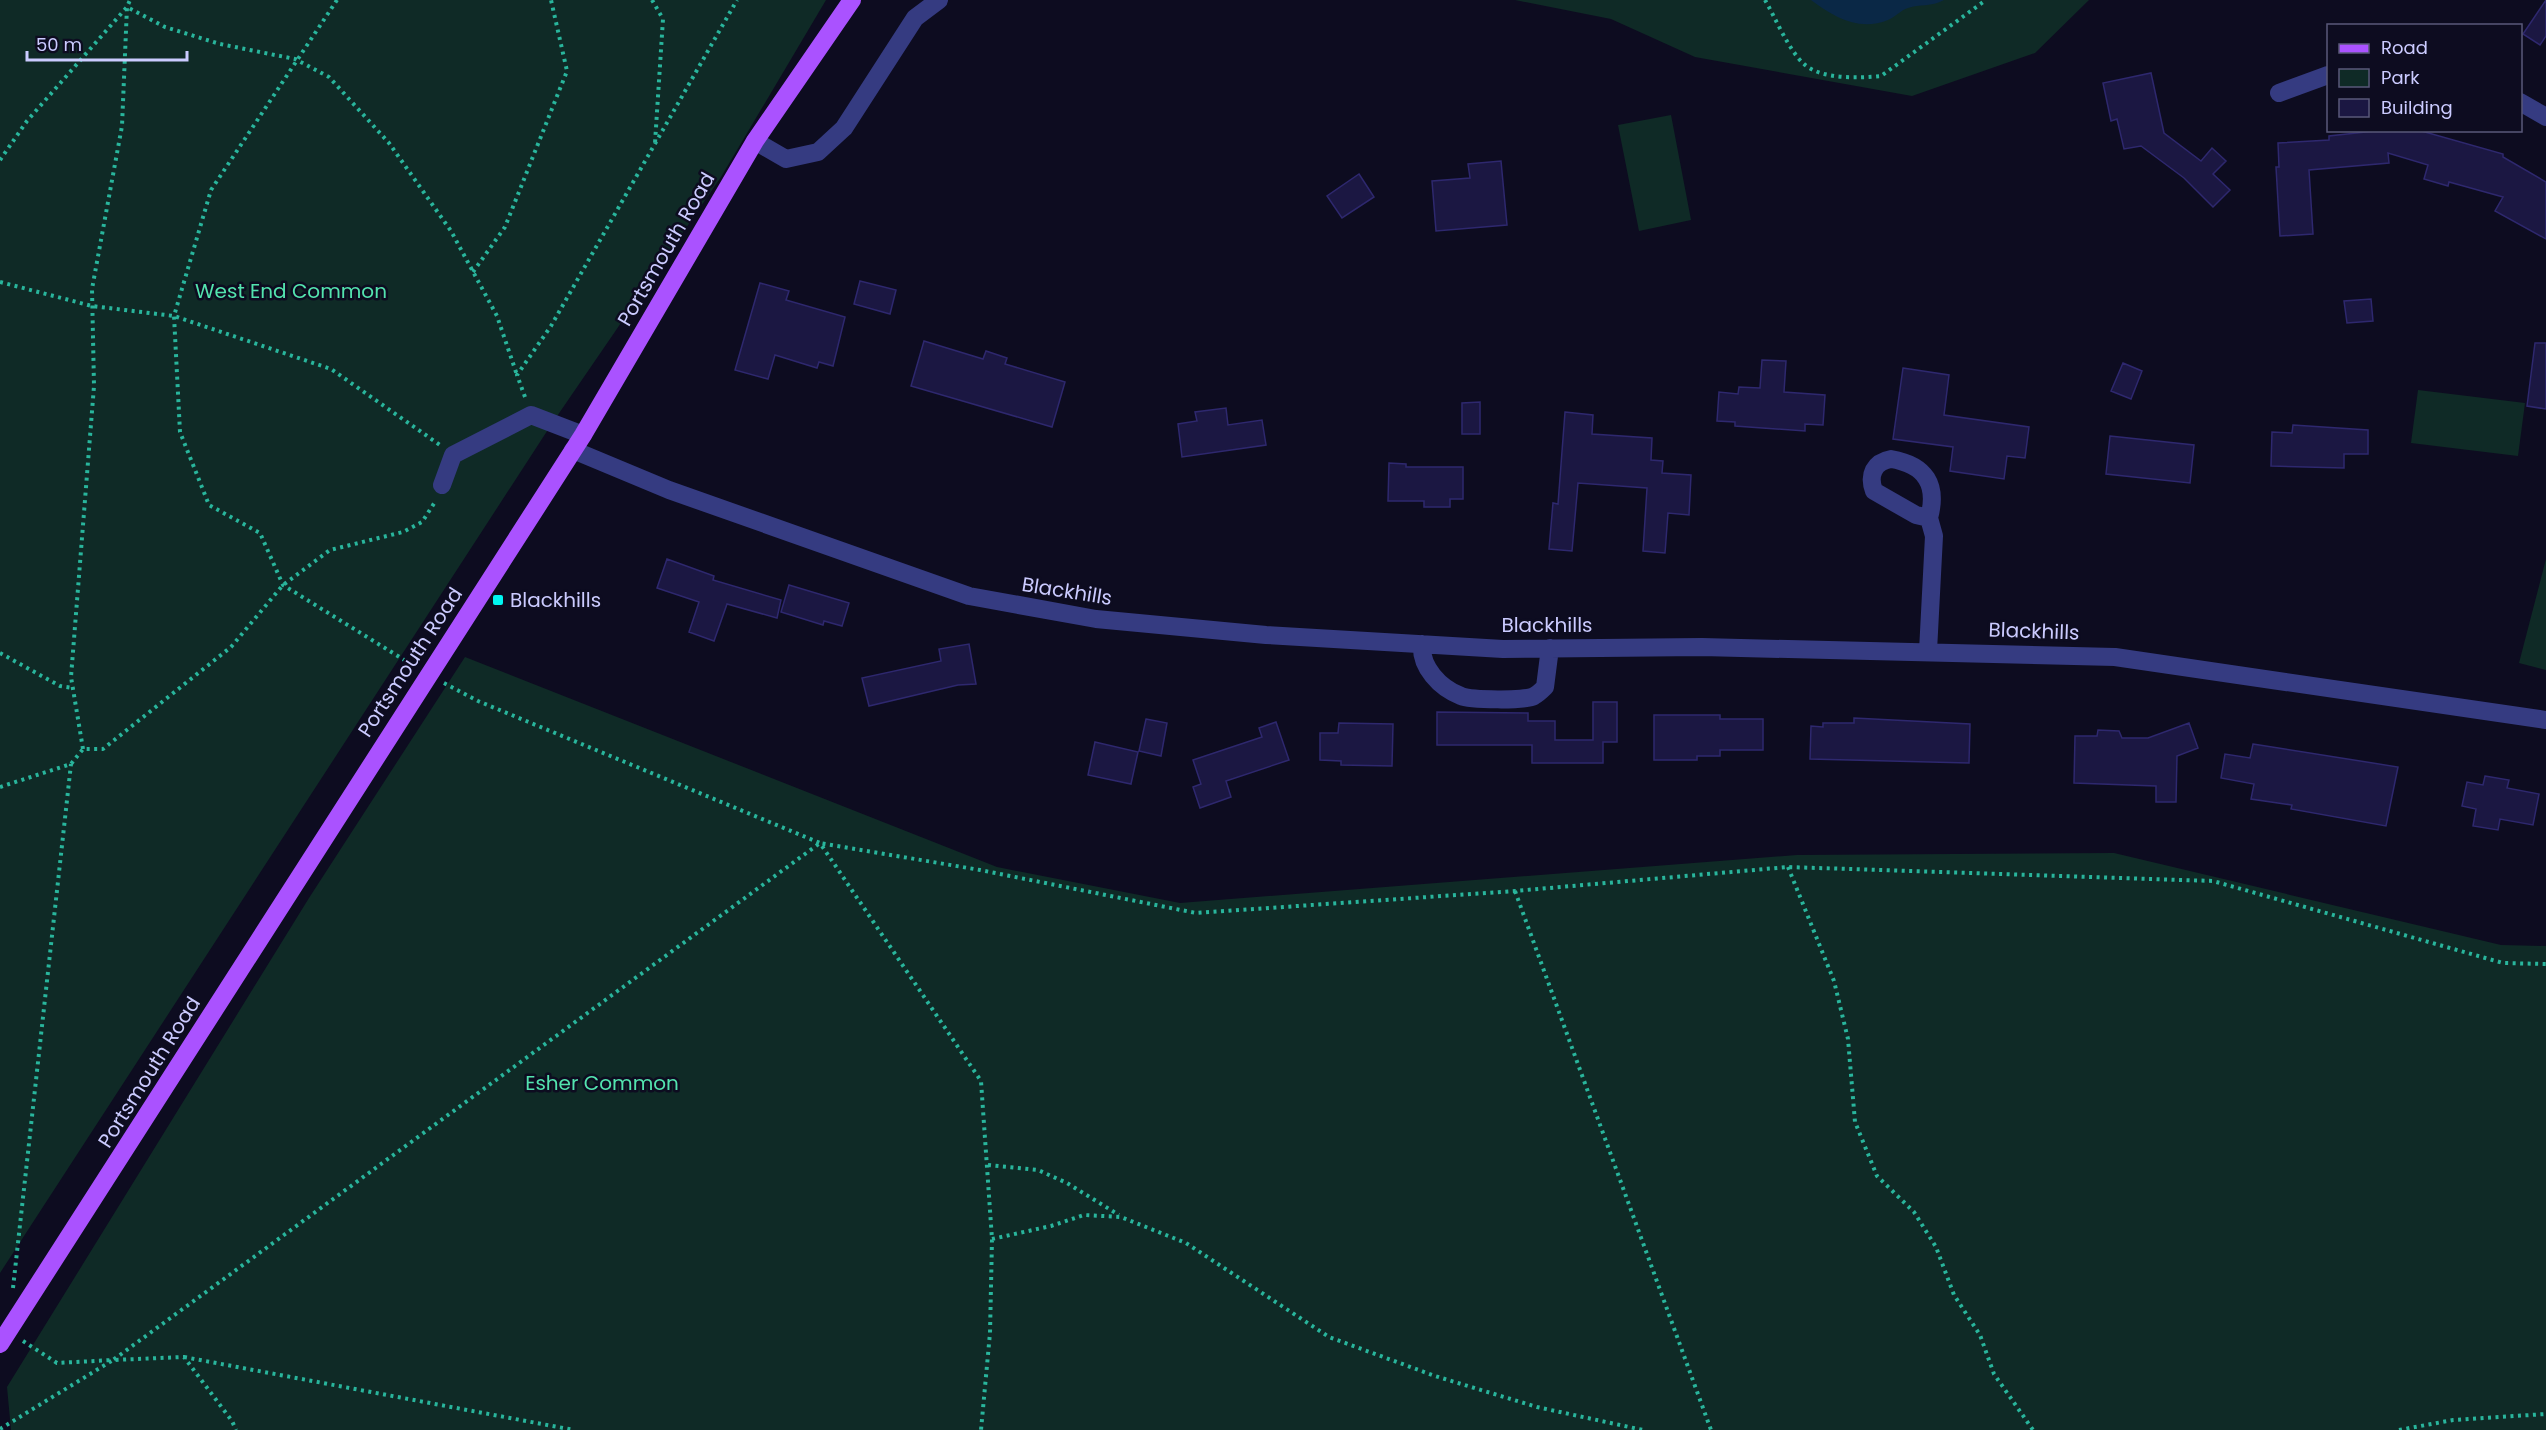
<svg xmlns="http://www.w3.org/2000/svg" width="2546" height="1430" font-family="Poppins,sans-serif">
  <rect width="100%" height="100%" fill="#0d0c20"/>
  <path fill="#0f2a26" d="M 0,0 L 826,0 L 721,177 L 551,425 L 0,1273 Z
    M 1515,0 L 2089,0 L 2035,53 L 1912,96 L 1695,57 L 1611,19 Z
    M 1671,115 L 1691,220 L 1639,231 L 1618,125 Z
    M 2418,390 L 2525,403 L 2518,456 L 2411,443 Z
    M 2546,559 L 2546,670 L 2519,663 Z
    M 465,657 L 997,867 L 1180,903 L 1797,855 L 2114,853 L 2501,945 L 2546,946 L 2546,1430 L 11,1430 L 7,1387 L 309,898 Z"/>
  <path fill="#0a2846" d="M 1811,0 L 1944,0 C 1931,7 1920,4 1908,8 C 1901,10 1895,17 1888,20 C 1859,32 1834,17 1811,0 Z"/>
  <path fill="#1b1742" stroke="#2e286e" stroke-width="1.5" d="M 2546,0 L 2546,36 L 2540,45 L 2523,34 Z
    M 2151,73 L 2164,133 L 2201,161 L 2212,148 L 2226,161 L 2213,174 L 2230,190 L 2213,207 L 2184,178 L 2141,146 L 2124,149 L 2117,119 L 2111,121 L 2103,83 Z
    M 2384,130 L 2418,130 L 2503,154 L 2503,157 L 2546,182 L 2546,239 L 2495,211 L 2503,197 L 2449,182 L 2448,186 L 2424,179 L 2428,165 L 2388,153 L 2389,163 L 2309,170 L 2313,234 L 2280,236 L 2276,167 L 2279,167 L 2278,143 L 2329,140 L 2329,136 Z
    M 1501,161 L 1507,225 L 1436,231 L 1432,181 L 1470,178 L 1468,164 Z
    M 1359,174 L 1374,197 L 1342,218 L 1327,196 Z
    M 860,281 L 896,290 L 890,314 L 854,304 Z
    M 760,283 L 789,291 L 786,300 L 845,317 L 833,366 L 819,362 L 817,368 L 775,355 L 768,379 L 735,370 Z
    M 2371,299 L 2373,321 L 2347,323 L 2344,301 Z
    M 924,341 L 983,359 L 986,351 L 1007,358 L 1005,364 L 1065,382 L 1052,427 L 911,386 Z
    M 2535,343 L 2546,343 L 2546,409 L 2527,406 Z
    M 1762,360 L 1786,361 L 1784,392 L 1825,395 L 1823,425 L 1805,424 L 1805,431 L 1735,426 L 1735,422 L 1717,421 L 1719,392 L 1738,394 L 1739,387 L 1760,388 Z
    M 2123,363 L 2142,371 L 2131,399 L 2111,391 Z
    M 1903,368 L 1949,375 L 1944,415 L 2029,427 L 2025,458 L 2007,456 L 2004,479 L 1950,471 L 1953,447 L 1893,439 Z
    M 1480,402 L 1480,434 L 1462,434 L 1462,403 Z
    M 1226,408 L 1228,425 L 1262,420 L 1266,445 L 1182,457 L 1178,424 L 1197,421 L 1195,412 Z
    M 1565,412 L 1593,415 L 1592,434 L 1652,438 L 1651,460 L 1663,461 L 1662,473 L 1691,475 L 1689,515 L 1668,513 L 1665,553 L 1643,551 L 1647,488 L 1578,483 L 1572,551 L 1549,549 L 1553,503 L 1558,504 Z
    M 2293,425 L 2368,430 L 2368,454 L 2344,454 L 2344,468 L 2271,466 L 2272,432 L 2292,433 Z
    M 2110,436 L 2194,445 L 2190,483 L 2106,474 Z
    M 1389,463 L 1406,464 L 1406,467 L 1463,467 L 1463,499 L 1450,499 L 1450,507 L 1424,507 L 1424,501 L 1388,501 Z
    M 667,559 L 714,576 L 713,580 L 781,600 L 777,618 L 727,604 L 714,641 L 689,632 L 699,602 L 657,588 Z
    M 789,585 L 849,603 L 842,626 L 824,621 L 823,625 L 781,612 Z
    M 969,644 L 976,684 L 958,685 L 869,706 L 862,678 L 941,661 L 939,649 Z
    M 1593,702 L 1617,702 L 1617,742 L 1603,742 L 1603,763 L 1532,763 L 1532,745 L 1437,745 L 1437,712 L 1528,713 L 1528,721 L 1555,721 L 1555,740 L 1593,740 Z
    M 1654,715 L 1720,715 L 1720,719 L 1763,719 L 1763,750 L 1720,750 L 1720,756 L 1697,756 L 1697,760 L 1654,760 Z
    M 1854,718 L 1970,724 L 1969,763 L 1810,759 L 1811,726 L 1823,727 L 1823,723 L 1854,723 Z
    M 1146,719 L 1167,723 L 1161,756 L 1139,751 Z
    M 1276,722 L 1289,760 L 1226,781 L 1231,797 L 1200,808 L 1193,787 L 1201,784 L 1193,760 L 1262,737 L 1259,728 Z
    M 1339,723 L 1393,724 L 1392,766 L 1341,765 L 1341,761 L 1320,760 L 1320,733 L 1338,733 Z
    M 2189,723 L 2198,748 L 2177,756 L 2176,802 L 2156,802 L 2156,786 L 2074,783 L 2075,736 L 2097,736 L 2098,730 L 2119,731 L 2122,738 L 2148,738 Z
    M 1095,742 L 1138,752 L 1131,784 L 1088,775 Z
    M 2253,744 L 2398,767 L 2386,826 L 2291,809 L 2292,805 L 2251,799 L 2254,784 L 2221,778 L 2225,754 L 2250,758 Z
    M 2485,776 L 2509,780 L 2507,788 L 2539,794 L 2533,825 L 2500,819 L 2498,830 L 2473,826 L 2476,809 L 2462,806 L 2467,782 L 2483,785 Z"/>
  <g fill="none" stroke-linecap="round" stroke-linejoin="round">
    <path stroke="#29b59c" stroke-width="4" stroke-dasharray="3 4.5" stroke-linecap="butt" d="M 337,0 L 211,190 L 174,316 L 180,432 L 209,505 L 260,533 L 283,585 L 414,666
      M 652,0 L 663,19 L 655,143
      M 1765,0 C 1775,17 1789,51 1804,64 C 1822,80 1859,78 1881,76 L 1986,0
      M 0,160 L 27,121 L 127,7 L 130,0
      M 473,272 L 505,227 L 567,71 L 551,0
      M 0,282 L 92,306 L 174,316 L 331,369 L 440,445
      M 525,397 L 517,375 L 551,326 L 737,0
      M 0,653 L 60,686 L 73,688
      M 444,683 L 478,701 L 820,843 L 981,1081 L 992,1239 L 990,1333 L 981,1430
      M 83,749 L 71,677 L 94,386 L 92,289 L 122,126 L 127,7 L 165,27 L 220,44 L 295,59 L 329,77 L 389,143 L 451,231 L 497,316 L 517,375
      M 0,787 L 71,764 L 83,749 L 103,749 L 231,647 L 283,585 L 330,550 L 403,532 L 422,522 L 435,502
      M 1788,867 L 1834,981 L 1848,1039 L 1855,1122 L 1877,1176 L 1914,1212 L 1936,1247 L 1954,1295 L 1980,1335 L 1994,1374 L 2033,1430
      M 1515,891 L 1711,1430
      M 988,1165 L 1038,1170 L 1067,1183 L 1119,1215
      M 992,1239 L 1051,1226 L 1084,1215 L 1121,1217 L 1186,1243 L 1329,1337 L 1435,1376 L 1537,1407 L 1643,1430
      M 13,1288 L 71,764
      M 23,1341 L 57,1363 L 113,1360 L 820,843 L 980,870 L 1196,913 L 1515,891 L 1788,867 L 2213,881 L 2503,963 L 2546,964
      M 184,1357 L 574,1430
      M 0,1429 L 113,1360 L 184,1357 L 232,1421 L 236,1430
      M 2399,1430 L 2453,1420 L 2546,1414"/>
    <path stroke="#353b81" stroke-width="18" d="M 2279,93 L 2328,75
      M 2520,102 L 2546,117
      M 755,141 L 786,159 L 818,152 L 844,128 L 915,18 L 939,0
      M 573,450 L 669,490 L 969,596 L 1096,619 L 1266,635 L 1503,649 L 1702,647 L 2115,657 L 2546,720
      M 442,485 L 453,455 L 531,415 L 583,435
      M 1422,644 C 1420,667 1440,688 1461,696 C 1470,700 1526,701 1534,696 C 1538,694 1542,690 1545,687 L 1550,648
      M 1928,651 L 1934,536 L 1929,518 L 1916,515 L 1874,491 C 1868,475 1874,462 1891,459 C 1926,465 1938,485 1929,518"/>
    <path stroke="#aa52ff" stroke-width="18" d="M 0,1344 L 583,435 L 755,141 L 852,0"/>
  </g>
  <rect fill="#00f6f2" stroke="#0d0c20" stroke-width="2" x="492" y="594" width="12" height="12" rx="3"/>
  <g text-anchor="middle" stroke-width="5" stroke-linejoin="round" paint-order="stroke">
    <g font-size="20" fill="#cbcbff" stroke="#0d0c20">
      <text transform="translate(666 249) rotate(-60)" y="7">Portsmouth Road</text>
      <text transform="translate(1067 591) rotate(9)" y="7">Blackhills</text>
      <text x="1547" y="632">Blackhills</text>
      <text transform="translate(2034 631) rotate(2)" y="7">Blackhills</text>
      <text transform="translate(410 662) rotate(-57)" y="7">Portsmouth Road</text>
      <text transform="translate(149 1072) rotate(-58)" y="7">Portsmouth Road</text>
    </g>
    <g font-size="20" fill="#53e3ae" stroke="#0d0c20">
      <text x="291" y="298">West End Common</text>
      <text x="602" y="1090">Esher Common</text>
    </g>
    <g font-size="20" fill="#cbcbff" stroke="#0d0c20" text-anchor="start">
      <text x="510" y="607">Blackhills</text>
    </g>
  </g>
  <rect x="2327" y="24" width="195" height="108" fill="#0d0c20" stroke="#595879" stroke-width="1.5"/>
  <rect x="2339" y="44" width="30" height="9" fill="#aa52ff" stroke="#595879" stroke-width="1.5"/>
  <text x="2381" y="54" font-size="18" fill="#cbcbff">Road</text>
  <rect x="2339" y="69" width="30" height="18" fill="#0f2a26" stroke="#595879" stroke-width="1.5"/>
  <text x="2381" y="84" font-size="18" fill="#cbcbff">Park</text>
  <rect x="2339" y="99" width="30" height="18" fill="#1b1742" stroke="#595879" stroke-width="1.5"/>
  <text x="2381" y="114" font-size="18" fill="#cbcbff">Building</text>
  <path d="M27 51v9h160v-9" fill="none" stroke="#cbcbff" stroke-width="3"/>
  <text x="36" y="51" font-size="18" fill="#cbcbff" stroke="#0d0c20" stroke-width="4.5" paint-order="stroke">50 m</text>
</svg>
